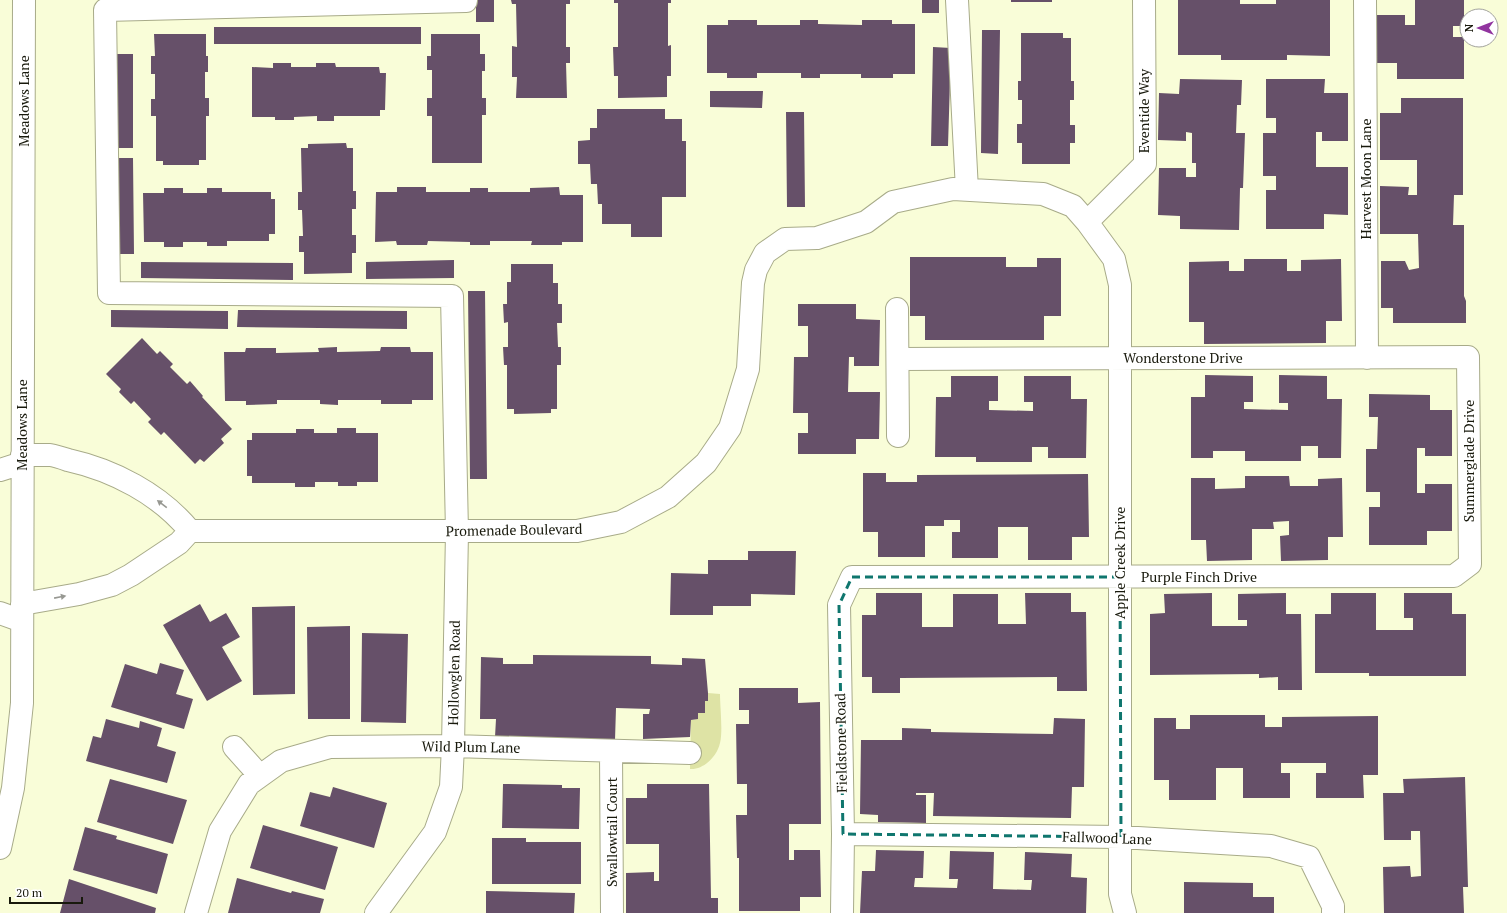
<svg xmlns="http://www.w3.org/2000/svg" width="1507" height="913" font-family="'PT Serif',serif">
  <rect width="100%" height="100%" fill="#f9fdd8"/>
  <path fill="#dee3a5" d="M 708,693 L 720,694 C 720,706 723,732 720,743 C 717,757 703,770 690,769 L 691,720 L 697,719 L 698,713 L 705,713 L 705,701 Z"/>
  <path fill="#665069" d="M 476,0 L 494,0 L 494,22 L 476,22 Z
    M 511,0 L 570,0 L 570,4 L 566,4 L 566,47 L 570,47 L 570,63 L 566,63 L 567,98 L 516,98 L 517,77 L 512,77 L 512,46 L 517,47 L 516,4 L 512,4 Z
    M 614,0 L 671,0 L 671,3 L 668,3 L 668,46 L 671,45 L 671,76 L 667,76 L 667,97 L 618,98 L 618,76 L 614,76 L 613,47 L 618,47 L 618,3 L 614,3 Z
    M 922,0 L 939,0 L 939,13 L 922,13 Z
    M 1011,0 L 1052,0 L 1052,2 L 1011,2 Z
    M 1178,0 L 1240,0 L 1240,4 L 1276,4 L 1276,0 L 1330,0 L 1330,56 L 1287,55 L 1287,60 L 1221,60 L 1221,55 L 1178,55 Z
    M 1415,0 L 1464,0 L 1464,26 L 1453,26 L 1453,37 L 1464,37 L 1464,79 L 1397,79 L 1397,63 L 1377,63 L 1377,15 L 1405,15 L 1405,25 L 1415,25 Z
    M 728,20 L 757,20 L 757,25 L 800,25 L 800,20 L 818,20 L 818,24 L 862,25 L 862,20 L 892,20 L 892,24 L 915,24 L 915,74 L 893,74 L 893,78 L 861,78 L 861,74 L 820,74 L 820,78 L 801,78 L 801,73 L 757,73 L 757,78 L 727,78 L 727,73 L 707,73 L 707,25 L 728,25 Z
    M 214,27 L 421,27 L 421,44 L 214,44 Z
    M 982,30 L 1000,30 L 998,154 L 981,153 Z
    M 1021,33 L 1063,33 L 1063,38 L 1071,38 L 1071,81 L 1074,81 L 1074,100 L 1070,100 L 1070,125 L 1075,125 L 1075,143 L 1070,143 L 1070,164 L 1022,164 L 1022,143 L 1017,143 L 1017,124 L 1022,124 L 1022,100 L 1018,100 L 1018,81 L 1021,81 Z
    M 154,34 L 206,34 L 206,56 L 208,56 L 208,72 L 205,72 L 205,98 L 209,98 L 209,116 L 206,116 L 206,160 L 199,160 L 199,165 L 163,165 L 163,161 L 156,161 L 156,116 L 151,116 L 151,99 L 155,99 L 155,74 L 151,74 L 151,56 L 155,56 Z
    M 431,34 L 480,34 L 480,54 L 485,54 L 485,71 L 482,71 L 482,98 L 486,98 L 486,115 L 482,115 L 482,163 L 432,163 L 432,116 L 427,116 L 427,98 L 432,98 L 432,70 L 427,70 L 427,56 L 431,56 Z
    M 933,47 L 951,48 L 948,146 L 931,146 Z
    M 116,54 L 133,54 L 133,148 L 116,148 Z
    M 273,63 L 291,63 L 291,67 L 316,67 L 316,63 L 335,63 L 336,67 L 379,67 L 380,73 L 386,73 L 385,110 L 380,110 L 380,116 L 334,116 L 334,121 L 317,121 L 317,116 L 294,117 L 294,120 L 275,120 L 275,117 L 252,117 L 252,67 L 273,68 Z
    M 1180,79 L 1242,80 L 1241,105 L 1237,105 L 1236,133 L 1245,133 L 1243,188 L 1240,188 L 1239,230 L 1180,229 L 1180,216 L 1158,215 L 1159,168 L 1186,168 L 1186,177 L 1196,177 L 1196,163 L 1192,163 L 1192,133 L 1186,132 L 1186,141 L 1158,140 L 1159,93 L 1179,94 Z
    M 1266,79 L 1325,79 L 1324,93 L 1348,93 L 1348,141 L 1322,141 L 1322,132 L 1316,132 L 1316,167 L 1348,167 L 1348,215 L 1324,214 L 1324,229 L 1266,229 L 1266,190 L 1276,190 L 1276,176 L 1263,176 L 1263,133 L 1276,133 L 1276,118 L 1266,118 Z
    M 710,91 L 763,91 L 762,108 L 710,107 Z
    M 1401,98 L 1463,98 L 1463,195 L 1454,195 L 1453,225 L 1464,225 L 1464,296 L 1466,301 L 1466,323 L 1393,323 L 1393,308 L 1381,308 L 1381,261 L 1405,261 L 1409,270 L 1419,268 L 1418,234 L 1380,234 L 1380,186 L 1409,187 L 1408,195 L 1417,195 L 1417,160 L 1380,160 L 1380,113 L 1401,113 Z
    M 597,109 L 665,109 L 665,119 L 682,119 L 682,141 L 686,141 L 686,197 L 662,197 L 662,237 L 631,237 L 631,224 L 602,224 L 602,204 L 598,204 L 597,184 L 591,184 L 590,164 L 578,164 L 578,141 L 590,140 L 590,128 L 597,128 Z
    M 786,112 L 804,112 L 805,207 L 787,207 Z
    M 346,143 L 347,148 L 353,148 L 353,191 L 356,191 L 356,209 L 352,209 L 352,235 L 356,235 L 356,253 L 352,253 L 352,273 L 304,274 L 304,252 L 299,252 L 299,236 L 303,236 L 302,210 L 298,210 L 298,192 L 302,192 L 301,148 L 308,148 L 308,144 Z
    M 115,158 L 133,158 L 134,254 L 116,254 Z
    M 397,187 L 426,187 L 426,192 L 470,192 L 470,188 L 488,188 L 488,192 L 530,192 L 530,188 L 559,187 L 560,195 L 583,195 L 583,242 L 562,242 L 562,245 L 531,245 L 532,241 L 490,241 L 490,245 L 470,245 L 470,242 L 428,241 L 427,245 L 397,245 L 396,241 L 375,242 L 376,192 L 397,192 Z
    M 164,188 L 183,188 L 183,193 L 207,193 L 207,188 L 222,188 L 222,192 L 271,192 L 271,199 L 275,199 L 275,234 L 269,234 L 269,241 L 227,241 L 227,246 L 207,246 L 207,242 L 183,242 L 183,247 L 164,247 L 164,242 L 144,242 L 143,193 L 164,193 Z
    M 910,257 L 1006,257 L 1006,267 L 1037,267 L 1037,258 L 1061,258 L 1061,316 L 1044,316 L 1044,340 L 925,340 L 925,316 L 910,316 Z
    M 1244,259 L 1287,259 L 1287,271 L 1301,271 L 1301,260 L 1341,259 L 1342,321 L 1326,321 L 1326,343 L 1204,344 L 1204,322 L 1189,322 L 1189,262 L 1229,261 L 1229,271 L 1244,271 Z
    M 454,260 L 454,278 L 366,279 L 366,262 Z
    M 141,262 L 293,263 L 293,280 L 141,278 Z
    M 511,264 L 553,264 L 553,283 L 558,283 L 558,304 L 562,304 L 562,323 L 557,323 L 558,347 L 561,347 L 561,365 L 557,365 L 557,409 L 551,409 L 551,413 L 514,414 L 514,409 L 507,409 L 507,365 L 504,365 L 503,347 L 508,347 L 508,322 L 504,323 L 503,304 L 507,304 L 507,282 L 511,282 Z
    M 468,291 L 485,291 L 487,479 L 470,479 Z
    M 798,304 L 856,304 L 856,319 L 880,320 L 879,366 L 854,366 L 854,357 L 849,357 L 848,392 L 880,392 L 879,439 L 856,439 L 856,454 L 798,454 L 798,433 L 808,433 L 808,413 L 793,413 L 794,357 L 808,357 L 808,326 L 798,326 Z
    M 111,310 L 228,311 L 228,329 L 111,327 Z
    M 238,310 L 407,311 L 407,329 L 237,327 Z
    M 142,338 L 157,354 L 160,351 L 173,364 L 170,367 L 187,384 L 190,381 L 203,396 L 202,397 L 232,429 L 221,439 L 224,443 L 204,462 L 200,459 L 195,464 L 164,432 L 161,435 L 148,422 L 151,419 L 134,401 L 131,404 L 119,392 L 121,389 L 106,374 Z
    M 337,347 L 337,352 L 380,351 L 381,347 L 410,347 L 411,352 L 433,352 L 433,400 L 412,400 L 412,404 L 381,404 L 381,400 L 338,400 L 338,405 L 320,404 L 320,400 L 277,400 L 277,404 L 246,405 L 246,401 L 225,401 L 224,352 L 245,352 L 246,348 L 276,348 L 276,353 L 319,352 L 318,348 Z
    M 1205,375 L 1253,376 L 1253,402 L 1244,402 L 1244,409 L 1288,410 L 1288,403 L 1279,403 L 1279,375 L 1327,376 L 1327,399 L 1342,399 L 1341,458 L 1318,458 L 1318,446 L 1301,446 L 1301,461 L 1245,461 L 1245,451 L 1213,451 L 1213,458 L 1191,458 L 1191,397 L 1205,397 Z
    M 951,376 L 998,376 L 998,401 L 989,401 L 989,410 L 1033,411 L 1033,402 L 1024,402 L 1024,376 L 1071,376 L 1071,399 L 1087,399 L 1086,458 L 1048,458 L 1048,447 L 1032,447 L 1032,462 L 976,462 L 976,457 L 935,457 L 936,397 L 951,397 Z
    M 1369,394 L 1430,395 L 1430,410 L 1452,410 L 1452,456 L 1425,456 L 1425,448 L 1417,448 L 1417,493 L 1425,493 L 1425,484 L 1452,484 L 1452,531 L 1427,531 L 1427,545 L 1369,545 L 1369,507 L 1380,507 L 1380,492 L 1366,492 L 1366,449 L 1377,449 L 1378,417 L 1369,417 Z
    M 337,428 L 356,428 L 356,433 L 378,433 L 378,482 L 357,482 L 357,486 L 338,486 L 338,482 L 315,482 L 315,487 L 295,487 L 295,483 L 252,483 L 252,476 L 247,476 L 247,440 L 252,440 L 252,433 L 296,433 L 296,429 L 314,429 L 314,433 L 337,433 Z
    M 863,473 L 886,473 L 886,482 L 917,482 L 917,475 L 1088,474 L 1089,537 L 1072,537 L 1072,560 L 1028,560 L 1028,527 L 998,527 L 998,558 L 952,558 L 952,532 L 960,532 L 960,520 L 944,520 L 944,526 L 925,526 L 925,557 L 878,557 L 878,532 L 863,532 Z
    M 1245,476 L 1289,476 L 1290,486 L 1318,486 L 1318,479 L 1342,478 L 1343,537 L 1328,537 L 1328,560 L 1281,561 L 1280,536 L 1289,535 L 1289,521 L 1273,522 L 1274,529 L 1252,529 L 1252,560 L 1207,561 L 1206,540 L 1191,540 L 1191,478 L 1215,478 L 1215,489 L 1245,488 Z
    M 748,551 L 796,551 L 795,595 L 751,594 L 751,606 L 713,606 L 713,615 L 670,615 L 671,573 L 708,574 L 708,560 L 748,560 Z
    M 876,593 L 922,593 L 922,627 L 953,627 L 953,594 L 998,594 L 998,624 L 1026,624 L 1025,593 L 1071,593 L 1071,612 L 1086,612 L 1087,691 L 1057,691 L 1057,677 L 900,678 L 900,693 L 872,693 L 872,677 L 862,677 L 862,615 L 876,615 Z
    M 1212,593 L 1212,626 L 1247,626 L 1247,620 L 1238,620 L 1238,594 L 1286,593 L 1286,614 L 1301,614 L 1302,690 L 1278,690 L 1278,677 L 1259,678 L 1259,674 L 1150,675 L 1150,614 L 1165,613 L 1164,594 Z
    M 1331,593 L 1376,593 L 1376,630 L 1413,630 L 1413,618 L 1404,618 L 1404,593 L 1452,593 L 1452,614 L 1466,614 L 1466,676 L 1369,676 L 1369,673 L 1315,673 L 1315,614 L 1331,614 Z
    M 200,604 L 210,622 L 226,613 L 240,637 L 222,647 L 242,681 L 207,701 L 163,625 Z
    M 295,606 L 295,694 L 253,695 L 252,607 Z
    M 350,626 L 350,719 L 308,719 L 307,627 Z
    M 362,633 L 408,634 L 406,723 L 361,722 Z
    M 533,655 L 651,656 L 651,664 L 682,665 L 682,658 L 705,659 L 708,693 L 708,701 L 705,701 L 705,713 L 698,713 L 698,719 L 691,720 L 690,737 L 643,739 L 643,714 L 649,714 L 650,709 L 616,708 L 615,740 L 495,737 L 496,719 L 480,719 L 481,657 L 503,658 L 503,664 L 533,664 Z
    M 160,663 L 184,670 L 176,694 L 193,699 L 184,729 L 111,707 L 125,664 L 157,674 Z
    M 739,688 L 798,688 L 798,703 L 820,702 L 821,824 L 789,824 L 789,860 L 794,860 L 794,850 L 820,850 L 821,897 L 800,897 L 800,911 L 739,911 L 739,858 L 737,858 L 736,815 L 747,815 L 747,784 L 737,784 L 736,724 L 749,724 L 749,710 L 739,710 Z
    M 1190,715 L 1265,715 L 1265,727 L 1282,727 L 1282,717 L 1378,716 L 1378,775 L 1363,775 L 1364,798 L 1316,798 L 1316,773 L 1326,773 L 1326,763 L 1281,763 L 1281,773 L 1290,773 L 1290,798 L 1243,798 L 1243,768 L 1216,768 L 1216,800 L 1169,800 L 1169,780 L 1154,780 L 1154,718 L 1176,718 L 1176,729 L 1190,729 Z
    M 1054,718 L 1085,719 L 1084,787 L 1072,787 L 1071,818 L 933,816 L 934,793 L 916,793 L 916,795 L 926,795 L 926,823 L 878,822 L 878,815 L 860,814 L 861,740 L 902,740 L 902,728 L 931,729 L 931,732 L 1053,734 Z
    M 106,719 L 139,728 L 140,721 L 162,728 L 157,746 L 176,752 L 167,783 L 86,761 L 93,736 L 101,738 Z
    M 1465,777 L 1468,887 L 1463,887 L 1464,913 L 1384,913 L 1383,867 L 1410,866 L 1411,877 L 1421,876 L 1420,831 L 1411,831 L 1411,840 L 1384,840 L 1383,793 L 1404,793 L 1403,779 Z
    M 110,779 L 187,800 L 173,844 L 97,822 Z
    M 503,784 L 562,785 L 562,788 L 580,788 L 579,829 L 502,828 Z
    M 647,784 L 709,784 L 711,898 L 718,898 L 718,913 L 626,913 L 626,873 L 654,872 L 654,881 L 659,881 L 659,844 L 626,844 L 626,798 L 647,798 Z
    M 333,787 L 387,803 L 374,848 L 300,826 L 310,792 L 330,797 Z
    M 263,825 L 338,847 L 325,890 L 250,868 Z
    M 85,827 L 117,836 L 116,839 L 168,854 L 157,894 L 73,870 Z
    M 492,838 L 526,838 L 526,842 L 581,842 L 581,884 L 492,884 Z
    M 876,850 L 924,851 L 923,878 L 915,878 L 914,887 L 957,888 L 958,879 L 949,879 L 950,851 L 994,852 L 993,889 L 1031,890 L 1032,880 L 1024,880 L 1025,852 L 1072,854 L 1071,877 L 1087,878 L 1086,913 L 860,913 L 862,871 L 875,871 Z
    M 237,878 L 291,893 L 292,891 L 324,899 L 320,913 L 228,913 Z
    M 69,879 L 156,908 L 155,913 L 60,913 Z
    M 1184,882 L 1253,883 L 1253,897 L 1274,897 L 1274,913 L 1184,913 Z
    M 486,891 L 575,893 L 574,913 L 486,913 Z"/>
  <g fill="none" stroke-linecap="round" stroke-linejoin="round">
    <defs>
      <path id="minor" d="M 957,0 L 967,190
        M 1365,0 L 1367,358
        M 1087,222 L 1145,164 L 1144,0
        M 897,309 L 898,436
        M 22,455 C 31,455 41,455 50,455 C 56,456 62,458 68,460 C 113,470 160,494 190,531
        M 0,470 L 22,463
        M 190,531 L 577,531 L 621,522 L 668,497 L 706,463 L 730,428 L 748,369 L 753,283 L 756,270 L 765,253 L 785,239 L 817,238 L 866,222 L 893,202 L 953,189 L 1043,194 L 1073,206 L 1087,222 L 1114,259 L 1120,285 L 1120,894 L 1125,913
        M 22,604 L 79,594 L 112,585 L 131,575 L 179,543 L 190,531
        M 0,613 L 22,621
        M 234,747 L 260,776
        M 611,751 L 612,913
        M 843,834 L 1121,837 L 1271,846 L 1309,857 L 1333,906 L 1333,913
        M 0,848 L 13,788 L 22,703 L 24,0
        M 196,913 L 220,831 L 249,784 L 281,761 L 330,747 L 453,746 L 690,753
        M 376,913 L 435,832 L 451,787 L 453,746 L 457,532 L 452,296 L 109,293 L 105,10 L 466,1 L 466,0
        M 842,913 L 843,834 L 839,605 L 852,577 L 1454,576 L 1470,564 L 1468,357 L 898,359"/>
    </defs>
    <use href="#minor" stroke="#a8ab89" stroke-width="24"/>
    <use href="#minor" stroke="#fff" stroke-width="22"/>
  </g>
  <defs><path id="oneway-solid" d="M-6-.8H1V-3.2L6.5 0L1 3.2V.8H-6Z"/></defs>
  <g fill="#979892">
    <use href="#oneway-solid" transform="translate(162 504) rotate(-143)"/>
    <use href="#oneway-solid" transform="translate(60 597) rotate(-11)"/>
  </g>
  <path fill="none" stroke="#0f766e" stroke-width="3" stroke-dasharray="8 5" stroke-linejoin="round" d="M 852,577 L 1120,577 L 1121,837 L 843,834 L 839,605 Z"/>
  <g text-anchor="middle" stroke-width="4" stroke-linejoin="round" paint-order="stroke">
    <g font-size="14" fill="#18190c" stroke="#fff">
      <text transform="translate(24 101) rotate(-90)" y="5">Meadows Lane</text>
      <text transform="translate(1144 111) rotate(-90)" y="5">Eventide Way</text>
      <text transform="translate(1366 179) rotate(-90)" y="5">Harvest Moon Lane</text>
      <text x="1183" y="363">Wonderstone Drive</text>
      <text transform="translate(22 425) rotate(-90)" y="5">Meadows Lane</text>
      <text transform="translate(1469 461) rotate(-90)" y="5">Summerglade Drive</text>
      <text transform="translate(514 530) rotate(-1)" y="5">Promenade Boulevard</text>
      <text transform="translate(1120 563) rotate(-90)" y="5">Apple Creek Drive</text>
      <text x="1199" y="582">Purple Finch Drive</text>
      <text transform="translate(454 673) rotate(-89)" y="5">Hollowglen Road</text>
      <text transform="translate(841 743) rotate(-91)" y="5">Fieldstone Road</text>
      <text transform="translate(471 747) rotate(1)" y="5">Wild Plum Lane</text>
      <text transform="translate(612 832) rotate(-90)" y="5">Swallowtail Court</text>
      <text transform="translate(1107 838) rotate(2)" y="5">Fallwood Lane</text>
    </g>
  </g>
  <g transform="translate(1479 28) rotate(270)"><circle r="19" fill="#ffffff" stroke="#a3a39e"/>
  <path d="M0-3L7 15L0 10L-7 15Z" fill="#91349f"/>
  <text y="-6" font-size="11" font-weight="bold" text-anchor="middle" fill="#18190c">N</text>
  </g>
  <path d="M10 897v6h72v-6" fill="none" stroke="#18190c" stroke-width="2"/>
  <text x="16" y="897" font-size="12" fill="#18190c" stroke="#ffffff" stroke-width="3" paint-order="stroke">20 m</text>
</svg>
